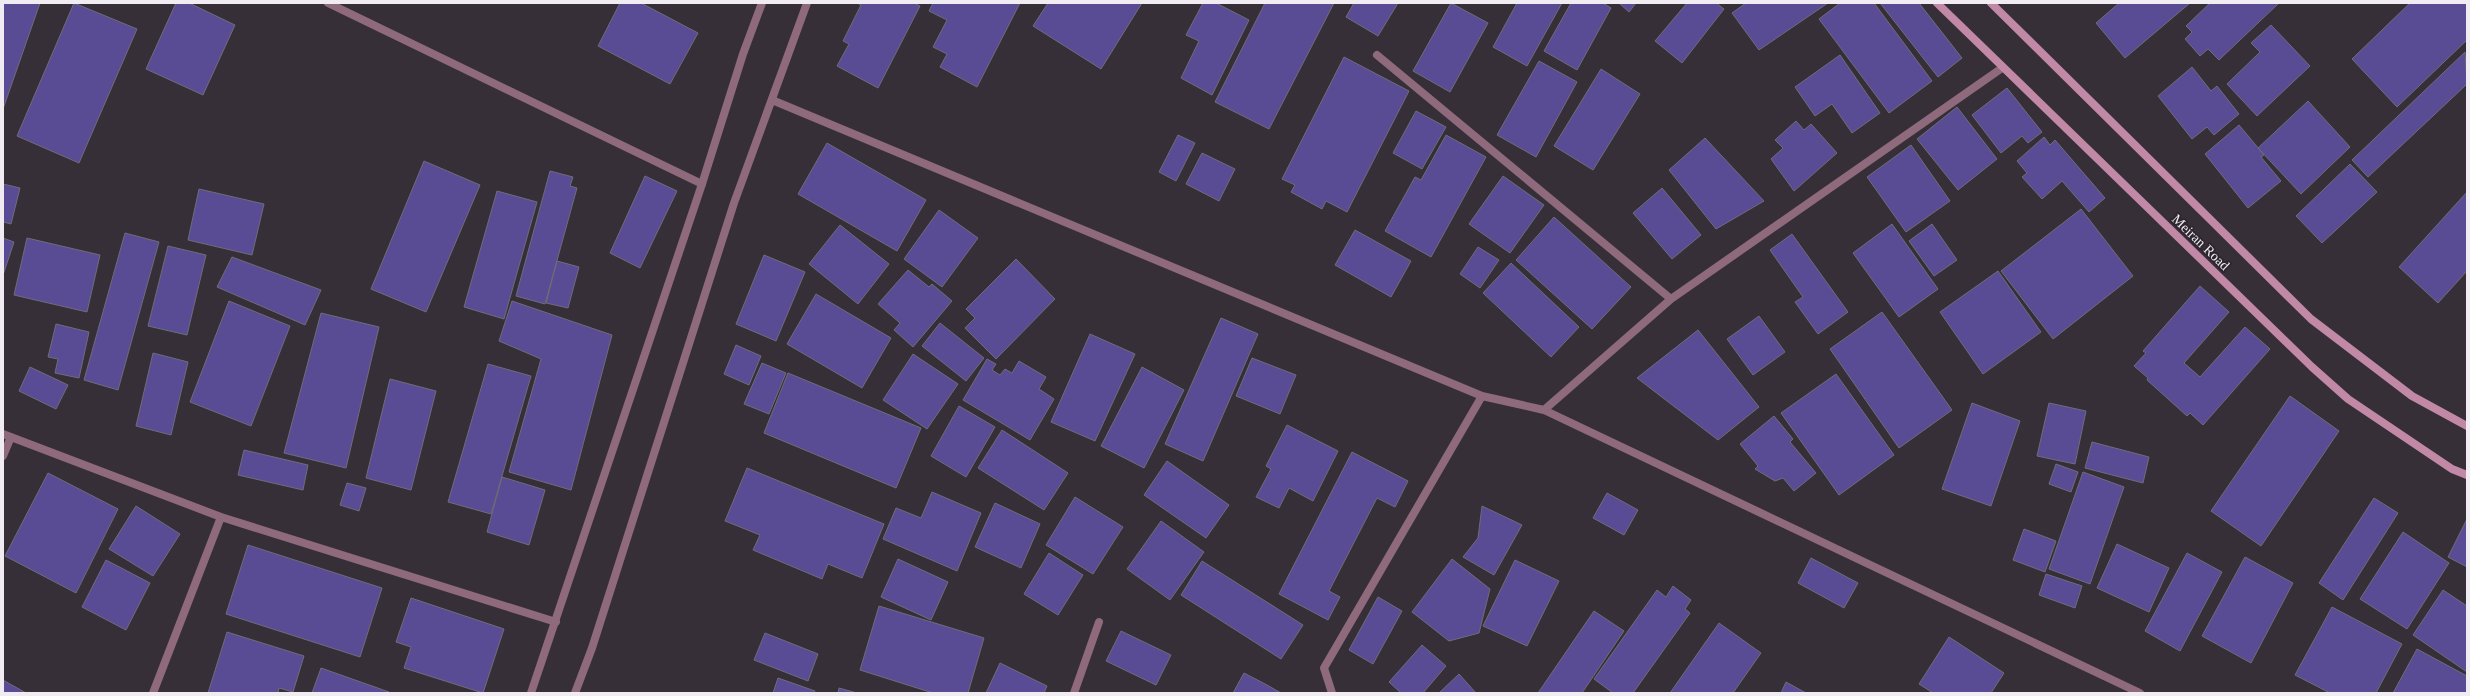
<svg xmlns="http://www.w3.org/2000/svg" width="2470" height="696" font-family="'Times New Roman',serif">
  <rect width="100%" height="100%" fill="#362f38"/>
  <path fill="#5a4b95" stroke="#6e6d7a" d="M 3,3 L 40,3 L 3,109 Z
    M 74,3 L 137,29 L 79,163 L 17,136 Z
    M 176,3 L 189,3 L 235,25 L 203,95 L 146,69 Z
    M 620,3 L 641,3 L 698,33 L 670,84 L 598,46 Z
    M 857,3 L 914,3 L 920,6 L 878,88 L 837,66 L 849,44 L 843,41 L 861,5 Z
    M 933,3 L 1020,3 L 977,87 L 940,67 L 947,54 L 933,47 L 947,20 L 929,11 Z
    M 1048,3 L 1142,3 L 1101,69 L 1033,26 Z
    M 1203,3 L 1216,3 L 1249,20 L 1212,95 L 1181,78 L 1199,41 L 1186,35 Z
    M 1265,3 L 1334,3 L 1269,129 L 1215,102 Z
    M 1354,3 L 1398,3 L 1378,36 L 1346,17 Z
    M 1451,3 L 1488,23 L 1450,92 L 1413,71 Z
    M 1517,3 L 1562,3 L 1527,66 L 1493,47 Z
    M 1571,3 L 1603,3 L 1611,8 L 1577,70 L 1544,51 Z
    M 1619,3 L 1636,3 L 1629,12 Z
    M 1687,3 L 1716,3 L 1724,9 L 1682,63 L 1655,41 Z
    M 1746,3 L 1828,3 L 1759,50 L 1732,13 Z
    M 1840,3 L 1874,3 L 1932,81 L 1889,113 L 1819,19 Z
    M 1880,3 L 1919,3 L 1962,58 L 1938,77 Z
    M 2119,3 L 2190,3 L 2125,58 L 2096,23 Z
    M 2210,3 L 2279,3 L 2219,60 L 2208,49 L 2200,56 L 2185,39 L 2192,32 L 2186,26 Z
    M 2410,3 L 2467,3 L 2467,40 L 2397,107 L 2352,59 Z
    M 2271,25 L 2310,66 L 2257,116 L 2227,84 L 2260,52 L 2251,43 Z
    M 2465,52 L 2467,84 L 2368,177 L 2352,160 Z
    M 1840,55 L 1880,113 L 1852,133 L 1832,104 L 1815,116 L 1795,87 Z
    M 1344,57 L 1409,91 L 1347,212 L 1326,201 L 1322,209 L 1291,192 L 1295,185 L 1282,179 Z
    M 1539,61 L 1577,82 L 1536,157 L 1497,135 Z
    M 2192,67 L 2211,91 L 2217,86 L 2239,114 L 2214,135 L 2207,127 L 2192,139 L 2158,96 Z
    M 1601,69 L 1640,94 L 1593,170 L 1554,146 Z
    M 2007,88 L 2042,132 L 2028,143 L 2022,136 L 2001,153 L 1972,115 Z
    M 2308,101 L 2350,147 L 2301,194 L 2258,148 Z
    M 1957,107 L 1997,159 L 1958,190 L 1917,139 Z
    M 1416,111 L 1446,127 L 1422,169 L 1393,153 Z
    M 1796,121 L 1804,130 L 1811,124 L 1837,153 L 1794,191 L 1771,159 L 1783,148 L 1775,140 Z
    M 2239,125 L 2264,155 L 2261,157 L 2281,181 L 2248,208 L 2205,154 Z
    M 1178,135 L 1195,143 L 1176,181 L 1159,172 Z
    M 1446,135 L 1486,157 L 1431,257 L 1385,231 L 1415,177 L 1421,180 Z
    M 2044,137 L 2050,145 L 2055,140 L 2105,198 L 2089,212 L 2062,181 L 2042,199 L 2022,177 L 2027,173 L 2017,161 Z
    M 1705,138 L 1764,201 L 1716,229 L 1669,170 Z
    M 827,143 L 926,200 L 897,251 L 798,194 Z
    M 1911,145 L 1950,201 L 1906,232 L 1867,177 Z
    M 1202,153 L 1235,169 L 1219,201 L 1186,184 Z
    M 424,161 L 480,185 L 426,312 L 371,289 Z
    M 2350,164 L 2377,192 L 2322,243 L 2296,216 Z
    M 550,171 L 573,177 L 570,186 L 577,188 L 545,304 L 516,296 Z
    M 645,176 L 677,191 L 640,268 L 610,253 Z
    M 1503,176 L 1544,205 L 1510,253 L 1469,224 Z
    M 3,184 L 20,188 L 11,224 L 3,222 Z
    M 1662,188 L 1701,235 L 1672,259 L 1633,213 Z
    M 199,189 L 264,204 L 252,255 L 188,240 Z
    M 497,191 L 537,202 L 504,319 L 464,307 Z
    M 2467,192 L 2467,271 L 2438,303 L 2399,267 Z
    M 2081,209 L 2133,276 L 2053,339 L 2001,271 Z
    M 939,210 L 978,238 L 942,287 L 904,259 Z
    M 1554,217 L 1631,287 L 1592,329 L 1516,260 Z
    M 1892,224 L 1938,289 L 1899,317 L 1853,253 Z
    M 1932,224 L 1957,260 L 1934,276 L 1909,241 Z
    M 840,225 L 889,264 L 858,304 L 809,264 Z
    M 1355,230 L 1411,261 L 1391,297 L 1335,265 Z
    M 125,233 L 159,242 L 118,390 L 84,380 Z
    M 1792,234 L 1848,312 L 1818,334 L 1795,302 L 1803,297 L 1770,250 Z
    M 3,238 L 14,242 L 3,275 Z
    M 27,238 L 100,255 L 87,312 L 14,295 Z
    M 168,246 L 206,255 L 187,335 L 148,326 Z
    M 1478,247 L 1499,260 L 1480,288 L 1460,274 Z
    M 764,255 L 805,272 L 776,341 L 736,324 Z
    M 232,257 L 321,290 L 305,325 L 217,287 Z
    M 1016,259 L 1055,299 L 996,359 L 965,328 L 975,318 L 966,309 Z
    M 557,261 L 579,267 L 568,308 L 546,303 Z
    M 1511,263 L 1579,327 L 1551,357 L 1483,293 Z
    M 908,270 L 929,287 L 932,284 L 952,301 L 913,347 L 894,330 L 900,323 L 878,304 Z
    M 1998,271 L 2041,332 L 1983,374 L 1940,312 Z
    M 2200,286 L 2229,312 L 2184,363 L 2200,377 L 2245,327 L 2270,349 L 2203,425 L 2190,413 L 2187,416 L 2147,380 L 2148,378 L 2134,366 L 2146,353 L 2143,351 Z
    M 816,294 L 891,338 L 862,388 L 787,344 Z
    M 229,301 L 290,326 L 251,426 L 190,402 Z
    M 512,301 L 612,335 L 571,490 L 509,472 L 541,359 L 499,341 Z
    M 1882,312 L 1952,410 L 1899,448 L 1830,349 Z
    M 321,313 L 379,327 L 346,468 L 284,453 Z
    M 1759,316 L 1785,352 L 1753,375 L 1727,339 Z
    M 1221,318 L 1258,334 L 1203,461 L 1165,444 Z
    M 940,323 L 984,358 L 966,381 L 922,346 Z
    M 56,324 L 89,332 L 79,378 L 55,373 L 58,359 L 48,357 Z
    M 1698,330 L 1759,407 L 1718,440 L 1637,378 Z
    M 1090,334 L 1135,354 L 1095,441 L 1051,422 Z
    M 736,345 L 761,356 L 749,385 L 724,374 Z
    M 153,353 L 188,362 L 171,435 L 136,426 Z
    M 913,354 L 958,384 L 927,429 L 883,400 Z
    M 1252,358 L 1296,375 L 1280,414 L 1236,396 Z
    M 987,359 L 996,364 L 992,370 L 1000,375 L 1005,369 L 1012,373 L 1019,361 L 1046,377 L 1039,389 L 1054,399 L 1030,440 L 963,400 Z
    M 762,363 L 786,373 L 769,414 L 744,404 Z
    M 488,364 L 531,376 L 491,514 L 448,502 Z
    M 30,367 L 68,385 L 56,409 L 19,391 Z
    M 1142,367 L 1184,390 L 1144,468 L 1101,446 Z
    M 788,373 L 921,428 L 896,488 L 764,433 Z
    M 1836,374 L 1894,455 L 1839,495 L 1781,413 Z
    M 390,379 L 436,391 L 411,490 L 366,478 Z
    M 2290,396 L 2339,431 L 2261,546 L 2211,511 Z
    M 1972,403 L 2020,421 L 1991,506 L 1942,489 Z
    M 2049,403 L 2086,411 L 2075,464 L 2037,456 Z
    M 959,406 L 995,427 L 966,477 L 931,456 Z
    M 1774,416 L 1793,439 L 1790,442 L 1816,473 L 1794,491 L 1783,478 L 1775,481 L 1755,469 L 1758,466 L 1740,444 Z
    M 1287,425 L 1338,451 L 1313,501 L 1289,488 L 1279,508 L 1256,497 L 1271,469 L 1266,466 Z
    M 1002,430 L 1068,473 L 1044,510 L 978,468 Z
    M 2092,442 L 2149,457 L 2143,483 L 2085,468 Z
    M 244,450 L 308,465 L 303,490 L 238,475 Z
    M 1352,452 L 1408,481 L 1395,507 L 1377,498 L 1329,591 L 1340,597 L 1328,620 L 1279,594 Z
    M 1167,461 L 1229,505 L 1206,538 L 1144,495 Z
    M 2056,464 L 2078,472 L 2071,492 L 2049,484 Z
    M 747,468 L 884,524 L 862,578 L 828,564 L 822,579 L 753,550 L 760,535 L 725,521 Z
    M 2083,472 L 2124,487 L 2090,584 L 2049,569 Z
    M 48,473 L 118,509 L 76,593 L 5,556 Z
    M 502,477 L 545,490 L 529,545 L 487,532 Z
    M 347,483 L 366,488 L 359,511 L 340,505 Z
    M 932,492 L 981,513 L 957,571 L 883,539 L 896,508 L 921,518 Z
    M 1607,493 L 1638,510 L 1624,535 L 1593,518 Z
    M 1075,497 L 1123,527 L 1093,574 L 1046,545 Z
    M 2374,498 L 2398,513 L 2343,600 L 2319,583 Z
    M 995,503 L 1040,524 L 1021,568 L 975,547 Z
    M 136,506 L 180,534 L 153,576 L 109,549 Z
    M 1482,506 L 1522,525 L 1494,575 L 1463,557 L 1478,538 Z
    M 2467,519 L 2467,567 L 2448,557 Z
    M 1161,521 L 1204,552 L 1170,600 L 1127,569 Z
    M 2024,529 L 2056,541 L 2045,572 L 2013,560 Z
    M 2403,532 L 2449,563 L 2407,629 L 2360,599 Z
    M 2117,544 L 2169,568 L 2149,612 L 2097,588 Z
    M 248,545 L 382,588 L 360,657 L 226,614 Z
    M 1049,553 L 1083,575 L 1058,615 L 1024,594 Z
    M 2187,553 L 2222,572 L 2180,651 L 2145,631 Z
    M 2245,557 L 2293,583 L 2251,663 L 2202,636 Z
    M 1811,558 L 1858,583 L 1844,608 L 1798,583 Z
    M 898,559 L 948,582 L 931,620 L 881,597 Z
    M 1452,559 L 1490,589 L 1479,633 L 1449,641 L 1412,612 Z
    M 106,560 L 150,583 L 126,630 L 82,607 Z
    M 1515,560 L 1559,581 L 1527,646 L 1483,626 Z
    M 1202,561 L 1303,625 L 1281,659 L 1181,595 Z
    M 2046,574 L 2082,586 L 2075,608 L 2039,595 Z
    M 1673,586 L 1691,600 L 1685,609 L 1690,613 L 1633,693 L 1613,693 L 1594,679 L 1657,590 L 1666,597 Z
    M 2443,590 L 2467,606 L 2467,672 L 2413,635 Z
    M 1378,597 L 1402,611 L 1373,664 L 1349,650 Z
    M 411,598 L 504,629 L 483,693 L 404,668 L 411,647 L 396,642 Z
    M 879,606 L 984,638 L 968,693 L 933,693 L 860,670 Z
    M 2332,607 L 2402,644 L 2376,693 L 2330,693 L 2295,675 Z
    M 1594,611 L 1624,631 L 1582,693 L 1538,693 Z
    M 1719,623 L 1761,653 L 1733,693 L 1670,693 Z
    M 1121,631 L 1171,655 L 1156,685 L 1106,661 Z
    M 227,632 L 304,656 L 293,692 L 279,688 L 278,693 L 208,693 Z
    M 765,633 L 818,654 L 808,681 L 754,660 Z
    M 1949,637 L 2004,673 L 1991,693 L 1933,693 L 1919,684 Z
    M 1422,645 L 1446,666 L 1423,693 L 1401,693 L 1389,682 Z
    M 2417,649 L 2467,676 L 2467,693 L 2393,693 Z
    M 1000,663 L 1047,686 L 1044,693 L 986,693 Z
    M 321,668 L 389,692 L 389,693 L 312,693 Z
    M 1244,673 L 1267,685 L 1281,693 L 1233,693 Z
    M 1459,674 L 1476,693 L 1439,693 Z
    M 778,678 L 815,691 L 814,693 L 773,693 Z
    M 3,680 L 26,693 L 3,693 Z
    M 1786,682 L 1806,693 L 1781,693 Z
    M 839,688 L 857,693 L 838,693 Z"/>
  <g fill="none" stroke-linecap="round" stroke-linejoin="round">
    <path stroke="#8e6a7c" stroke-width="8" d="M 328,3 L 702,184
      M 1377,55 L 1671,299
      M 772,100 L 1482,396 L 1544,410 L 2140,693
      M 1544,410 L 1671,299 L 2002,68
      M 3,434 L 221,517 L 556,622
      M 3,456 L 11,437
      M 153,693 L 221,517
      M 1074,693 L 1099,622
      M 1332,693 L 1324,668 L 1482,396"/>
    <path stroke="#8e6a7c" stroke-width="8" d="M 531,693 L 702,184 L 743,54 L 762,3
      M 575,693 L 592,648 L 734,203 L 807,3"/>
    <path stroke="#c289a6" stroke-width="8" d="M 1937,3 L 2312,367 L 2348,399 L 2452,469 L 2467,475
      M 1991,3 L 2311,319 L 2412,396 L 2467,426"/>
  </g>
  <g text-anchor="middle" stroke-width="3.5" stroke-linejoin="round" paint-order="stroke">
    <g font-size="14" fill="#f1ecf2" stroke="#2c252e">
      <text transform="translate(2201 242) rotate(44)" y="5">Meiran Road</text>
    </g>
  </g>
  <rect width="2470" height="696" fill="none" stroke="#f1ecf2" stroke-width="8"/>
</svg>
